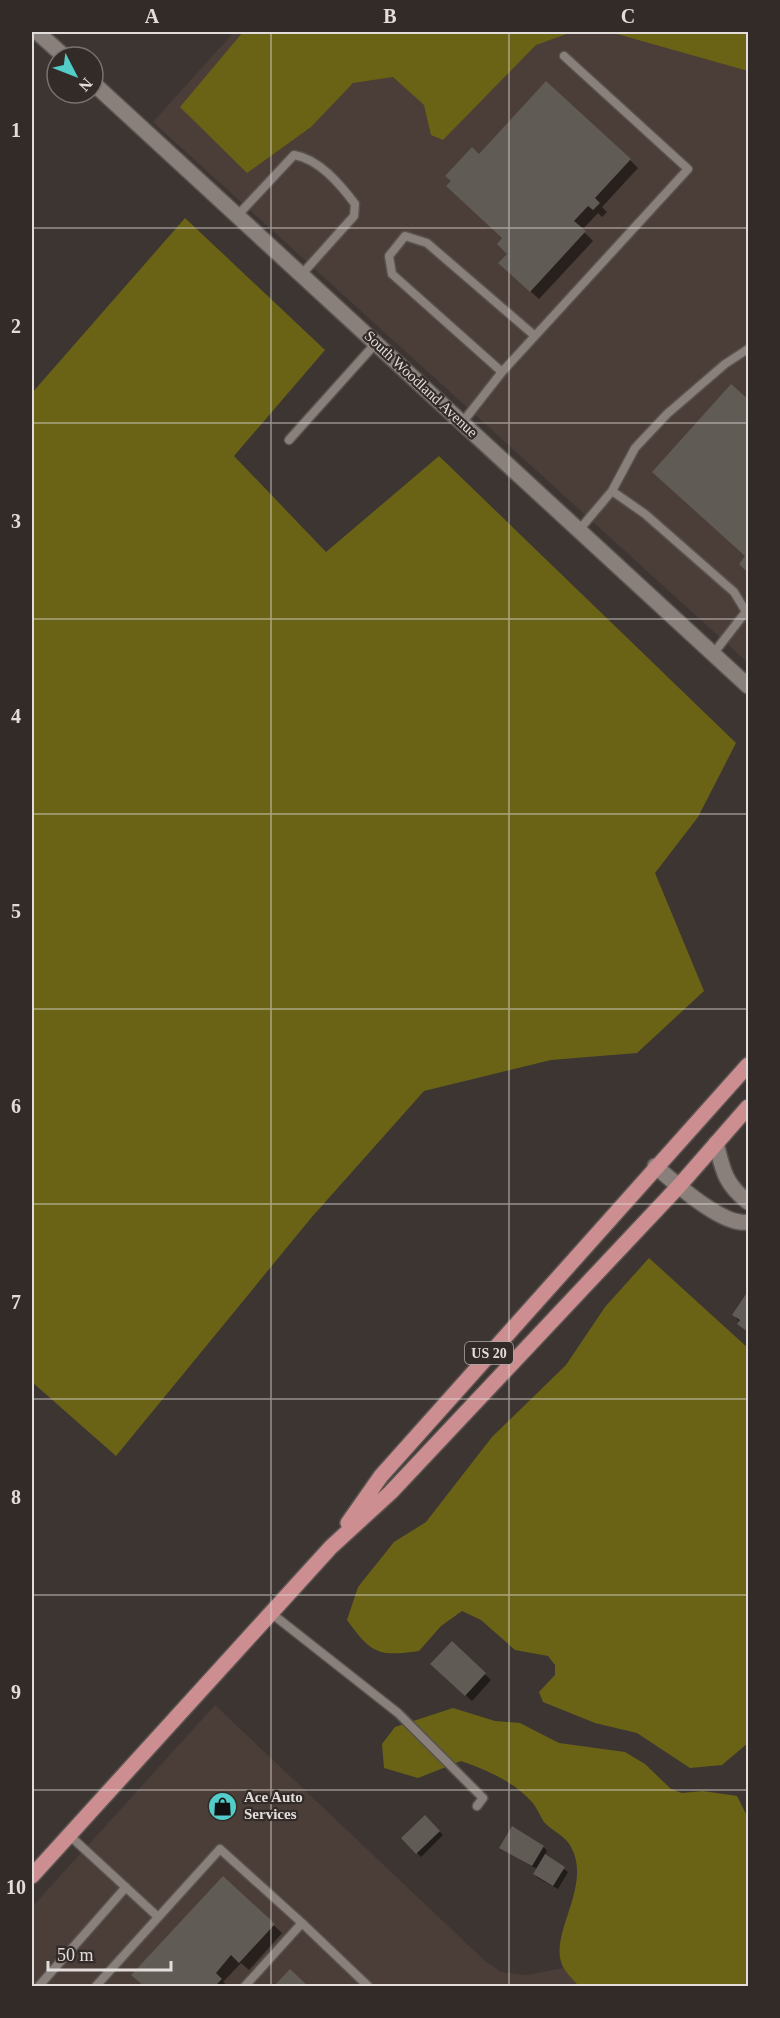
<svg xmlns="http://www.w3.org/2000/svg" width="780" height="2018" font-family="Georgia,serif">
  <rect width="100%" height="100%" fill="#3d3532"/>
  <path fill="#4b3d37" d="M 234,32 L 748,32 L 748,663 L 153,122 Z
    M 215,1705 L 484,1960 L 501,1972 L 526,1975 L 564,1968 L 581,1986 L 32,1986 L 32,1907 Z"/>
  <path fill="#6a6315" d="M 243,32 L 572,32 L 536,45 L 443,140 L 431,135 L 424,105 L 393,77 L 353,83 L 311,127 L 247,173 L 180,107 Z
    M 610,32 L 748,32 L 748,71 Z
    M 185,218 L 325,350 L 234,456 L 326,552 L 439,456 L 736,743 L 698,817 L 655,873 L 704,991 L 637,1053 L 551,1060 L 424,1091 L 311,1218 L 116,1456 L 32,1382 L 32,393 Z
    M 649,1258 L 748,1348 L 748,1743 L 722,1765 L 690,1768 L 637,1733 L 595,1723 L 543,1702 L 539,1692 L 555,1675 L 555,1665 L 548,1656 L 515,1650 L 481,1620 L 462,1611 L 441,1626 L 419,1651 C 377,1657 371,1653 347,1620 L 358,1587 L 394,1542 L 426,1522 L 492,1437 L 566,1365 L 605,1307 Z
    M 453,1708 L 495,1721 L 520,1723 L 559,1743 L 625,1752 L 645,1764 L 671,1789 L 682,1793 L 703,1791 L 737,1796 L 748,1818 L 748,1986 L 578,1985 C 573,1980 567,1974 563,1967 C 547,1935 593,1887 571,1847 C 566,1836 552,1831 544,1822 C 540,1816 537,1808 532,1802 C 513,1781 487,1770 461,1761 L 418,1778 L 384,1768 L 382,1744 L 395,1727 Z"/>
  <path fill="#0007" d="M 479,156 L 630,160 L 638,168 L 602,207 L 607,212 L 602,217 L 598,213 L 582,230 L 593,241 L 539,299 L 508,271 L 509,254 Z
    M 731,386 L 748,402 L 748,572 L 741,564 L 747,557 Z
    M 748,1294 L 748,1333 L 734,1315 Z
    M 452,1643 L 491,1680 L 472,1701 L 438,1670 Z
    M 425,1817 L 443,1835 L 421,1857 L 403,1839 Z
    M 512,1828 L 544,1847 L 547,1851 L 544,1856 L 568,1872 L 558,1889 L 538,1878 L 534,1874 L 537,1869 L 500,1848 Z
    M 223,1878 L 282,1933 L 249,1970 L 241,1963 L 223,1982 L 228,1986 L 145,1986 L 134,1975 Z"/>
  <path fill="#605b54" d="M 546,81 L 631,159 L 595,198 L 600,203 L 593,210 L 588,206 L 574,221 L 586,231 L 530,292 L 498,263 L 507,254 L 497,244 L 502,238 L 446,186 L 451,181 L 445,176 L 472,147 L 479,154 Z
    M 731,384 L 748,399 L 748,573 L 739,564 L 745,556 L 652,472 Z
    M 748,1291 L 748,1332 L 737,1324 L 740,1320 L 732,1315 Z
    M 452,1641 L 486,1673 L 465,1696 L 430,1664 Z
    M 425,1815 L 440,1831 L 416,1854 L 401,1838 Z
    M 512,1826 L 544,1846 L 532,1866 L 499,1848 Z
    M 545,1854 L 565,1867 L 553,1886 L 533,1874 Z
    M 223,1876 L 275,1924 L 239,1963 L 231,1955 L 216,1973 L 222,1979 L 215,1986 L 144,1986 L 131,1975 Z
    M 290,1969 L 308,1986 L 274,1986 Z"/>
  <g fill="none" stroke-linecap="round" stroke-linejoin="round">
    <defs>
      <path id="lane" d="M 237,216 L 294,155 C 319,159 340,184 355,204 L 354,216 L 302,274
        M 502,372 L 392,274 L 389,256 L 405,236 L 427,243 L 535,336
        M 462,423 L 502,372 L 688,169 L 564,56
        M 289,440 L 376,343
        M 612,491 L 645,514 L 734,592 L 748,615
        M 579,530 L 612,491 L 635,448 L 667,414 L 725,364 L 748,349
        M 713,654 L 748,609
        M 271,1613 L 398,1713 L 483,1798 L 477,1806
        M 69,1835 L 157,1916
        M 302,1923 L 368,1986
        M 39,1986 L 126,1887
        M 96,1986 L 220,1849 L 302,1923 L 245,1986"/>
      <path id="street" d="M 716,1143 C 723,1171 725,1184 748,1202
        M 655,1166 C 674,1182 723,1227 748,1222"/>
      <path id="secondary" d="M 37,32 L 65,57
        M 93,83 L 748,686"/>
      <path id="primary" d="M 348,1523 L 381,1476 L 748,1065
        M 32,1876 L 331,1547 L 391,1492 L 679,1186 L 748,1107"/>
    </defs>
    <use href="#lane" stroke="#59534f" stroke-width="11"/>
    <use href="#street" stroke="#59534f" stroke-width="18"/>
    <use href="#secondary" stroke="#59534f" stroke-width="18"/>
    <use href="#primary" stroke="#59534f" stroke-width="18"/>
    <use href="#lane" stroke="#89807c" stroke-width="8"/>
    <use href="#street" stroke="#89807c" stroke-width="15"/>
    <use href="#secondary" stroke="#89807c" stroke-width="15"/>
    <use href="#primary" stroke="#cc8e90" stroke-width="15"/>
  </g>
  <path fill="none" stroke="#e2dddb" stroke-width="1.5" stroke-opacity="0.55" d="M 271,32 L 271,1986M 509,32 L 509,1986M 32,228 L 748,228M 32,423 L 748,423M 32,619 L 748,619M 32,814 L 748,814M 32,1009 L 748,1009M 32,1204 L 748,1204M 32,1399 L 748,1399M 32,1595 L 748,1595M 32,1790 L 748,1790"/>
  <defs>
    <symbol id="shop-disc" viewBox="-11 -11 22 22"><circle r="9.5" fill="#53cdc9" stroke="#322b28"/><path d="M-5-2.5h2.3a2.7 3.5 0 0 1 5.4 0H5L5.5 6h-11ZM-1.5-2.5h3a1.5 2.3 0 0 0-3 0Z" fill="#111"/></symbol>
  </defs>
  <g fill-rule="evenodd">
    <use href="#shop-disc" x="206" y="1790" width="33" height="33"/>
  </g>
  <g text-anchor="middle" stroke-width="4.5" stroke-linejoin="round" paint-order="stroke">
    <rect fill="#322b28" stroke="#ada8a5" stroke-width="1.5" x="465" y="1342" width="48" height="22" rx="4.5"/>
    <g font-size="14" font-weight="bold" fill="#e2dddb">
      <text x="489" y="1358">US 20</text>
    </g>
    <g font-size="15" fill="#e2dddb" stroke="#322b28">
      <text transform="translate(421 384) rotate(43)" y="5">South Woodland Avenue</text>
    </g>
    <g font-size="15" font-weight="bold" fill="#e2dddb" stroke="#322b28" text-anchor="start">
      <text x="244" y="1802">Ace Auto<tspan x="244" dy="17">Services</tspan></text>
    </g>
  </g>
  <rect width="780" height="2018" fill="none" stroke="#322b28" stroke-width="66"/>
  <g transform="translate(75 75) rotate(132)"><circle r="28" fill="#322b28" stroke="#787270" stroke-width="1.5"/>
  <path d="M0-4.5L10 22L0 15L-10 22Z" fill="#53cdc9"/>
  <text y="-9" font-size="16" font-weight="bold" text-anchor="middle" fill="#e2dddb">N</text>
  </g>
  <path d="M48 1961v9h123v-9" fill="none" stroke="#e2dddb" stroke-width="3"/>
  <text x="57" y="1961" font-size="18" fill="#e2dddb" stroke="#322b28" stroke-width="4.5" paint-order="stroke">50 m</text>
  <rect x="33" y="33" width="714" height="1952" fill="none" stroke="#e2dddb" stroke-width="2"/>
  <g font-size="20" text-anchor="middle" font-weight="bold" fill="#e2dddb">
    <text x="152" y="23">A</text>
    <text x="390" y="23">B</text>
    <text x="628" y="23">C</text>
    <text x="16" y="137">1</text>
    <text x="16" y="333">2</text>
    <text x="16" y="528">3</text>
    <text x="16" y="723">4</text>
    <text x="16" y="918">5</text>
    <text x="16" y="1113">6</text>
    <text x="16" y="1309">7</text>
    <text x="16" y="1504">8</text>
    <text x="16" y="1699">9</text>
    <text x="16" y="1894">10</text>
  </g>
</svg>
